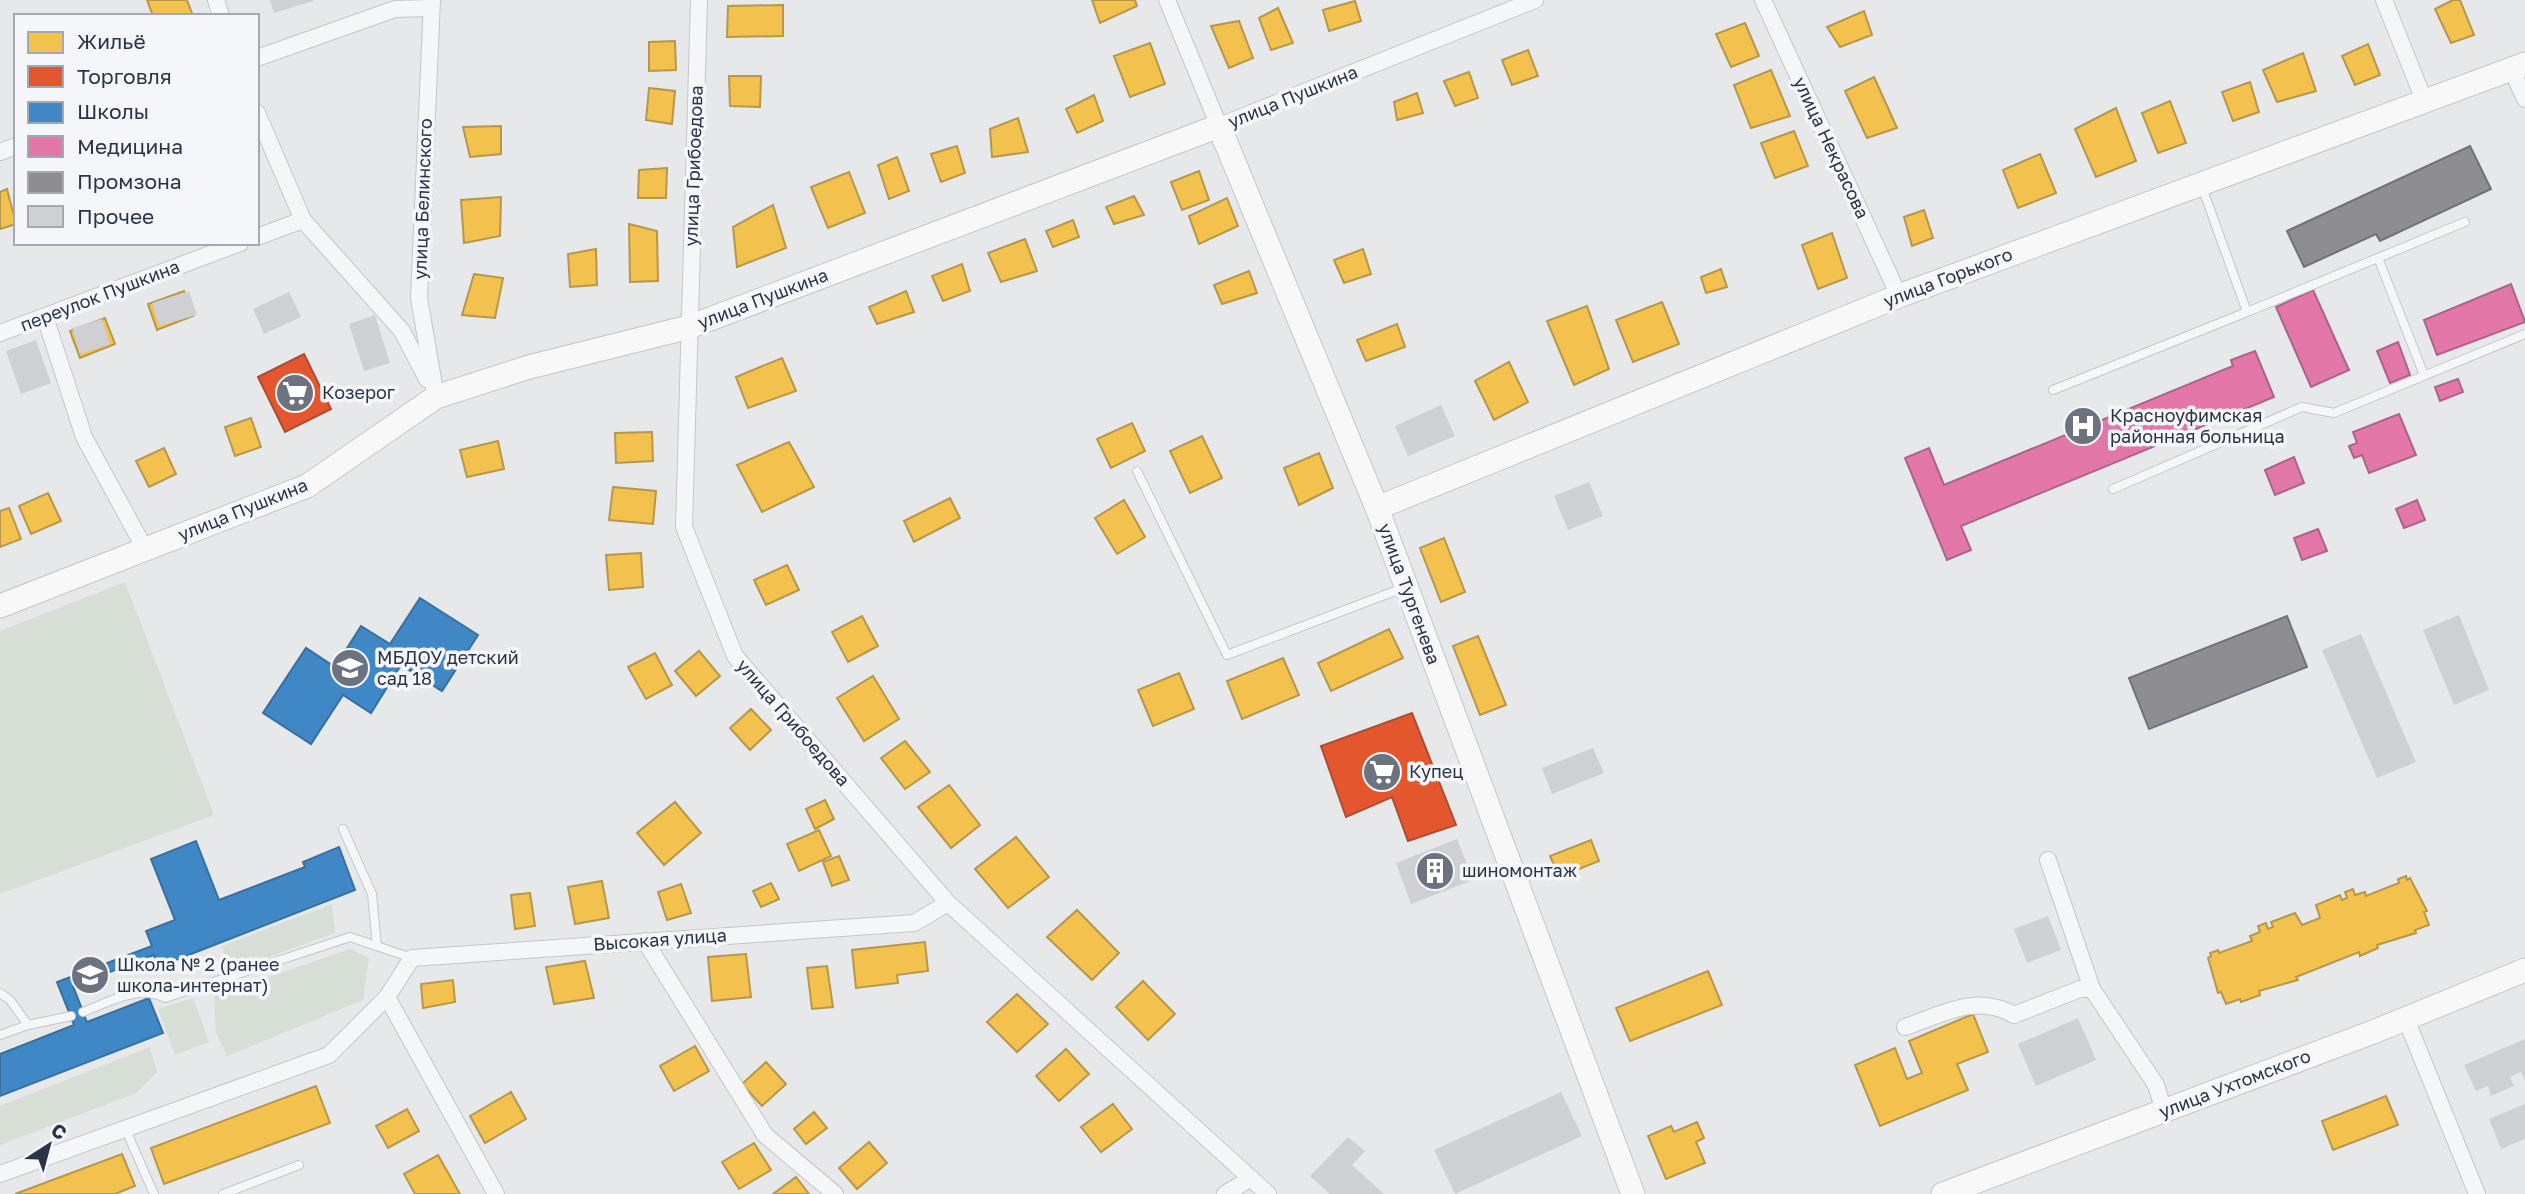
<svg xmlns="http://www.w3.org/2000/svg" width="2525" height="1194" font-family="'Golos Text',sans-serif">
  <rect width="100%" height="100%" fill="#e6e8ea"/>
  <path fill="#d6ded6" d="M 125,582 L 214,815 L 0,894 L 0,631 Z
    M 332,904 L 335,933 L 229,971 L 222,946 Z
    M 350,949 L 369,958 L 363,1000 L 227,1056 L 216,1033 L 214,996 Z
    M 193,998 L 209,1042 L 175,1055 L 158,1009 Z
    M 150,1047 L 157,1072 L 136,1093 L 0,1145 L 0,1106 Z"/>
  <path fill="#f2c14e" stroke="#b6974b" stroke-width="2" d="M 147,0 L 187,0 L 193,16 L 153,16 Z
    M 1092,0 L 1135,0 L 1137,6 L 1100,23 Z
    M 2453,0 L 2460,0 L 2474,35 L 2451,43 L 2435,9 Z
    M 1355,1 L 1361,21 L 1329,31 L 1323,10 Z
    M 783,5 L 783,36 L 727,37 L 728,6 Z
    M 1278,8 L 1293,43 L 1271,50 L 1259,18 Z
    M 1864,11 L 1872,35 L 1840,47 L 1827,27 Z
    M 1239,21 L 1253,58 L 1229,68 L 1211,26 Z
    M 1745,23 L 1759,56 L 1731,67 L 1716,34 Z
    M 675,41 L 676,70 L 649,71 L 649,42 Z
    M 1150,43 L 1165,84 L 1130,97 L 1114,56 Z
    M 2368,44 L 2380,75 L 2355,85 L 2342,56 Z
    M 1528,50 L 1538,76 L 1512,85 L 1502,60 Z
    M 2303,53 L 2316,91 L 2277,102 L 2263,70 Z
    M 1771,70 L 1790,116 L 1751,128 L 1734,85 Z
    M 1469,72 L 1478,98 L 1455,106 L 1444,81 Z
    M 729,76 L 761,76 L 760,107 L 730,106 Z
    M 1874,77 L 1897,128 L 1867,138 L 1845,91 Z
    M 2250,82 L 2259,112 L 2233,121 L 2222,92 Z
    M 649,88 L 675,91 L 672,124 L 646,120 Z
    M 1417,93 L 1423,113 L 1397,120 L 1394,102 Z
    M 1094,95 L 1103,121 L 1077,133 L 1066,109 Z
    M 2170,101 L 2186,143 L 2158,153 L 2142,113 Z
    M 2116,108 L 2136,161 L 2096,177 L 2075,129 Z
    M 1018,118 L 1028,152 L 992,157 L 990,129 Z
    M 501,126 L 501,154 L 470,157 L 463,127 Z
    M 1794,131 L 1808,166 L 1775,178 L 1761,143 Z
    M 957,146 L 965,173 L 941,182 L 931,154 Z
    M 2040,154 L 2056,193 L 2018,208 L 2003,170 Z
    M 897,157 L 909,191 L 889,199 L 878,165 Z
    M 667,168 L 666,198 L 638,198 L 639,170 Z
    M 1199,171 L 1209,200 L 1182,210 L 1171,182 Z
    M 849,172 L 865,213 L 828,228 L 811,187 Z
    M 7,189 L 16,224 L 0,229 L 0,192 Z
    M 1134,196 L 1144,215 L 1114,224 L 1106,207 Z
    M 501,197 L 500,236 L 464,243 L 461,200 Z
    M 1227,198 L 1238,226 L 1199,244 L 1189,216 Z
    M 773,205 L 786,248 L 737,267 L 733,227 Z
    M 1924,210 L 1933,238 L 1912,246 L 1904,217 Z
    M 1073,220 L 1079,237 L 1053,247 L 1046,231 Z
    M 629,224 L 657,231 L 658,281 L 630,282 Z
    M 1832,233 L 1847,278 L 1818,289 L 1802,245 Z
    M 1025,239 L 1037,271 L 1001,282 L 988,253 Z
    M 596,249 L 597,285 L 570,287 L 568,254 Z
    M 1363,249 L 1371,274 L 1344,283 L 1334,260 Z
    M 962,264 L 970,291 L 943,301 L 932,276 Z
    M 1721,269 L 1727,287 L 1706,293 L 1701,277 Z
    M 1249,271 L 1257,293 L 1222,304 L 1214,285 Z
    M 474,274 L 503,278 L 495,318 L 462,315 Z
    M 184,291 L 193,316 L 157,330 L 148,304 Z
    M 906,291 L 914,312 L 877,324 L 869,307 Z
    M 1662,302 L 1679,344 L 1633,362 L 1616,320 Z
    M 1587,306 L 1609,369 L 1574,385 L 1547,321 Z
    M 105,318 L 115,344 L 80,358 L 70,331 Z
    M 1397,324 L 1405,347 L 1366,361 L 1357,340 Z
    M 782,358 L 796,391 L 748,408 L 736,377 Z
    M 1509,362 L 1528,402 L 1494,420 L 1475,381 Z
    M 251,418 L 261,447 L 235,456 L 225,427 Z
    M 1132,423 L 1145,451 L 1111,468 L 1097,439 Z
    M 652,432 L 653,461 L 616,463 L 615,433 Z
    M 1202,436 L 1222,478 L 1190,493 L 1170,451 Z
    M 498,441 L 504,469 L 467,477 L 460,450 Z
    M 789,442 L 814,487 L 762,512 L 737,465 Z
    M 164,448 L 176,474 L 149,487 L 136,461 Z
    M 1319,453 L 1333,488 L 1299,505 L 1284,468 Z
    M 613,487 L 656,491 L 653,524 L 609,520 Z
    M 48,493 L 61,521 L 31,534 L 19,506 Z
    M 950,498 L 960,518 L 914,542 L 904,521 Z
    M 1124,500 L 1145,537 L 1117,554 L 1095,518 Z
    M 9,508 L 21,539 L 0,547 L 0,511 Z
    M 1444,538 L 1465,592 L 1441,602 L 1420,548 Z
    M 641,553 L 643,587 L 609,590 L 606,555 Z
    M 787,565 L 799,590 L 766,605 L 754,580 Z
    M 862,616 L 878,646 L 848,662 L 832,632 Z
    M 1389,629 L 1403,658 L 1331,691 L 1318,663 Z
    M 1478,636 L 1506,705 L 1480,715 L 1453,646 Z
    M 699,651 L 720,676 L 696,696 L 675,671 Z
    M 655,653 L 672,685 L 646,699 L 628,667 Z
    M 1283,658 L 1299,695 L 1242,719 L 1227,681 Z
    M 1179,673 L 1194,709 L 1153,726 L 1138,690 Z
    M 873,676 L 899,719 L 864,741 L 837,698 Z
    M 751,709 L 771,730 L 750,750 L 730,728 Z
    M 905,741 L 930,772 L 905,789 L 881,758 Z
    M 949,785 L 980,825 L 951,848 L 918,807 Z
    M 825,800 L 834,819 L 815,829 L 806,809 Z
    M 675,802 L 701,833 L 664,865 L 637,833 Z
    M 819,830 L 831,856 L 799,871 L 787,844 Z
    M 1016,837 L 1049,877 L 1008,908 L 975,869 Z
    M 1591,840 L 1599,861 L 1559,877 L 1550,856 Z
    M 839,856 L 849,880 L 832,886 L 823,862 Z
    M 2406,876 L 2407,880 L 2410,878 L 2427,911 L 2424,912 L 2429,925 L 2415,930 L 2416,933 L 2377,945 L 2378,948 L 2360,956 L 2359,952 L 2296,977 L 2298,980 L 2259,991 L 2260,995 L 2241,1002 L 2240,999 L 2226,1004 L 2221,992 L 2218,993 L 2208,958 L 2211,956 L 2210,953 L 2218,950 L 2219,953 L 2252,941 L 2250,936 L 2260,932 L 2258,926 L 2266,923 L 2268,929 L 2273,927 L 2271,922 L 2295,913 L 2302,925 L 2320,918 L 2316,905 L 2340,895 L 2342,900 L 2347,898 L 2345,892 L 2353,889 L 2355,895 L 2365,892 L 2366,896 L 2399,883 L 2398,879 Z
    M 602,881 L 609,918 L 575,924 L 568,887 Z
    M 771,883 L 779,899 L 761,907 L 753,891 Z
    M 681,884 L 691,913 L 667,920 L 658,892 Z
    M 530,893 L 535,926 L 515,929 L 511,895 Z
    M 1077,910 L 1119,953 L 1092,980 L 1047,937 Z
    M 925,942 L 928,971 L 897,975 L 898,983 L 856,988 L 852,950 Z
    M 746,954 L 751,997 L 712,1001 L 708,957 Z
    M 585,961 L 594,998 L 554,1004 L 546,967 Z
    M 827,966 L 833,1007 L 812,1009 L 807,968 Z
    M 1708,971 L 1722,1005 L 1630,1041 L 1616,1008 Z
    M 453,980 L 455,1002 L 423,1008 L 421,984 Z
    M 1143,981 L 1175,1014 L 1148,1040 L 1116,1007 Z
    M 1017,994 L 1048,1024 L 1017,1052 L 987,1022 Z
    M 1973,1014 L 1988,1052 L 1957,1064 L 1968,1090 L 1880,1126 L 1855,1065 L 1895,1048 L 1907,1079 L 1922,1073 L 1909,1041 Z
    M 695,1046 L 709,1071 L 674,1091 L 660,1066 Z
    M 1066,1049 L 1089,1074 L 1059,1101 L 1036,1076 Z
    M 766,1062 L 786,1084 L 762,1106 L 742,1084 Z
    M 316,1086 L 330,1123 L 164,1184 L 151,1148 Z
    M 511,1092 L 526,1119 L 485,1143 L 470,1116 Z
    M 2386,1096 L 2398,1125 L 2333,1150 L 2322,1121 Z
    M 1113,1104 L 1132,1129 L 1101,1152 L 1081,1127 Z
    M 407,1109 L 419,1131 L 388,1148 L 376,1126 Z
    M 814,1112 L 827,1128 L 806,1144 L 794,1129 Z
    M 1697,1122 L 1704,1138 L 1696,1142 L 1705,1163 L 1666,1179 L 1648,1136 L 1671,1126 L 1674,1132 Z
    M 869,1142 L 887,1163 L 857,1189 L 839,1168 Z
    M 754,1143 L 771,1170 L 739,1189 L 722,1162 Z
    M 122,1154 L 135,1186 L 115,1194 L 15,1194 Z
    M 438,1155 L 460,1194 L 415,1194 L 404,1174 Z
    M 796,1177 L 809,1194 L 773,1194 Z"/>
  <path fill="#e4572e" stroke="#ac4c35" stroke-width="2" d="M 304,354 L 331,409 L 285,432 L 258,377 Z
    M 1412,713 L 1456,825 L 1408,841 L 1392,797 L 1346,817 L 1321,746 Z"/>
  <path fill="#3f88c5" stroke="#396f9f" stroke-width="2" d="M 420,598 L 478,635 L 442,691 L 401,665 L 371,713 L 343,695 L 311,744 L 263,713 L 306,648 L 335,667 L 361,626 L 390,644 Z
    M 196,841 L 219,900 L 305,867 L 303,862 L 339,847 L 355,890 L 158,967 L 154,955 L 73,986 L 87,1022 L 149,998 L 163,1033 L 0,1096 L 0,1054 L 74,1025 L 57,982 L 152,946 L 146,931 L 175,920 L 151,859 Z"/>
  <path fill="#e377a8" stroke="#ac638a" stroke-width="2" d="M 2511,284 L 2525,322 L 2437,355 L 2424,320 Z
    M 2313,290 L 2349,370 L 2311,387 L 2276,307 Z
    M 2398,342 L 2410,375 L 2390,383 L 2377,351 Z
    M 2255,351 L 2274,397 L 1961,526 L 1971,550 L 1947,560 L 1905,458 L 1929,448 L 1944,485 L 2233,366 L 2231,360 Z
    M 2458,379 L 2463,392 L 2440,401 L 2435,387 Z
    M 2399,414 L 2416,455 L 2369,473 L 2362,455 L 2354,458 L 2349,446 L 2357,443 L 2353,432 Z
    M 2294,457 L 2304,483 L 2275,495 L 2265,470 Z
    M 2417,500 L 2425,520 L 2404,528 L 2396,509 Z
    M 2318,529 L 2327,551 L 2302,560 L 2294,538 Z"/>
  <path fill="#8d8d92" stroke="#70727b" stroke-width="2" d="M 2470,146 L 2491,189 L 2380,241 L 2376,234 L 2304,267 L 2287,231 Z
    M 2287,616 L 2307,667 L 2149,729 L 2129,678 Z"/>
  <path fill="#ced0d3" d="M 270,0 L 313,0 L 313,1 L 274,13 Z
    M 189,291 L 197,315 L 159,326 L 152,303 Z
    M 289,292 L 301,317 L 264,334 L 253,309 Z
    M 375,315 L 390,363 L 364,371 L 349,324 Z
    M 102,319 L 110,344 L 80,354 L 72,328 Z
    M 36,340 L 51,383 L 21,394 L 6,351 Z
    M 1441,405 L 1455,436 L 1408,456 L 1395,426 Z
    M 1589,482 L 1603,516 L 1568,530 L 1554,496 Z
    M 2459,615 L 2489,690 L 2454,705 L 2423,630 Z
    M 2361,634 L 2416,762 L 2377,778 L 2322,650 Z
    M 1593,748 L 1604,773 L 1552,794 L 1542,768 Z
    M 1457,839 L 1473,880 L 1411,904 L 1396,863 Z
    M 2048,916 L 2061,950 L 2027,963 L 2014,929 Z
    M 2078,1018 L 2096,1060 L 2036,1086 L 2018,1044 Z
    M 2525,1039 L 2525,1081 L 2521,1072 L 2510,1077 L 2514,1086 L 2491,1096 L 2488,1086 L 2476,1091 L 2464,1065 Z
    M 1561,1092 L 1582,1136 L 1455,1194 L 1434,1150 Z
    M 2525,1104 L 2525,1139 L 2501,1149 L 2489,1119 Z
    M 1348,1137 L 1365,1151 L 1352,1165 L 1384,1194 L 1330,1194 L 1310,1176 Z"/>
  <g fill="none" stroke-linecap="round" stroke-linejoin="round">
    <defs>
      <path id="lane" d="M 2378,258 L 2424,375
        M 2247,312 L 2465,222
        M 2053,390 L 2247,312 L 2202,187
        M 1137,471 L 1227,655 L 1403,588
        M 2113,489 L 2302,407 L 2334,413 L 2525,334
        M 343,829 L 372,894 L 377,946
        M 0,993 L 10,1000 L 28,1025
        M 83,1012 C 109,1002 139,984 165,998 L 350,937 L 412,958
        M 0,1035 L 28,1025 L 71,1016
        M 125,1128 L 154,1194
        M 223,1194 L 299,1165"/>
      <path id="street" d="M 216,0 L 221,16
        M 432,0 L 419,298 L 436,397
        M 699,0 L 684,527 L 735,656 L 948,903 L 1268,1194
        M 1167,0 L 1219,126 L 1535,0
        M 1763,0 L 1899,296
        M 2384,0 L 2424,100
        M 257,58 L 395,9 L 431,8
        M 2512,70 L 2525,99
        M 257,113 L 303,220 L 402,331 L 427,379
        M 0,152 L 16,146
        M 257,237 L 303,220
        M 45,317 L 84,437 L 145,549
        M 0,333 L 240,243
        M 2048,860 L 2092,989
        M 645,941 L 765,1135 L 835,1194
        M 387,997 L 496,1194
        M 2406,1019 L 2477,1194
        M 1905,1027 C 1943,1014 1977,993 2014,1015 L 2080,989 L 2092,989 L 2156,1085 L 2164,1111
        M 0,1174 L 329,1055 L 387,997 L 412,958 L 914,923 L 948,903
        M 1225,1194 L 1251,1178"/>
      <path id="secondary" d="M 1377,508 L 1899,296 L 2525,64
        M 0,606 L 307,486 L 436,397 L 529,367 L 689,327 L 1219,126 L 1377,508 L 1633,1194
        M 1943,1194 L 2373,1032 L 2525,970"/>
    </defs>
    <use href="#lane" stroke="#c4c6c8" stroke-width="10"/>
    <use href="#street" stroke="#c4c6c8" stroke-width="18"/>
    <use href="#secondary" stroke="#c4c6c8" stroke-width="25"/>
    <use href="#lane" stroke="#f5f6f7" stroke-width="8"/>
    <use href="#street" stroke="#f5f6f7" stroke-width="16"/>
    <use href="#secondary" stroke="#f8f8f8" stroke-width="23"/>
  </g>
  <defs>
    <symbol id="supermarket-disc" viewBox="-11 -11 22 22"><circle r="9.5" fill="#6c737f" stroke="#f4f6f9"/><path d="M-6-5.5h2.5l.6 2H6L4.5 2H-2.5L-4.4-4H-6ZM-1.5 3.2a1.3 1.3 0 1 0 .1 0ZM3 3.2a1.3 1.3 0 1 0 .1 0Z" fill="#fff"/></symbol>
    <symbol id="hospital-disc" viewBox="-11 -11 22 22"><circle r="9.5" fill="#6c737f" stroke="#f4f6f9"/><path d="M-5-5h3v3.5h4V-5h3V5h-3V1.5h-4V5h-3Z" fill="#fff"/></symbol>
    <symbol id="school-disc" viewBox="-11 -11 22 22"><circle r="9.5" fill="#6c737f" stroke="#f4f6f9"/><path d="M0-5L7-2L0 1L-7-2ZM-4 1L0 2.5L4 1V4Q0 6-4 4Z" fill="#fff"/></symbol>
    <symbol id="building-disc" viewBox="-11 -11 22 22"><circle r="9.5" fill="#6c737f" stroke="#f4f6f9"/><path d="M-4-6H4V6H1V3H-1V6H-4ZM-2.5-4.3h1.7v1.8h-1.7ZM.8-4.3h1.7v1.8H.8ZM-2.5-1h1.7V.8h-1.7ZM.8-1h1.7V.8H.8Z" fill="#fff"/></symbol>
  </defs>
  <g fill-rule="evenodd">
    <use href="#supermarket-disc" x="273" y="371" width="44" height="44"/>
    <use href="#hospital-disc" x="2061" y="404" width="44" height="44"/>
    <use href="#school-disc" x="328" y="646" width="44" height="44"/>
    <use href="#supermarket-disc" x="1360" y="750" width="44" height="44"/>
    <use href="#building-disc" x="1413" y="849" width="44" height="44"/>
    <use href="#school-disc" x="68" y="953" width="44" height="44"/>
  </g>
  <g text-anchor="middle" stroke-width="7" stroke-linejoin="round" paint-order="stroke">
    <g font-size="18" fill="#2b3445" stroke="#f4f6f9">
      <text transform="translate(1293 97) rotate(-22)" y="6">улица Пушкина</text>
      <text transform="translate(1831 148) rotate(65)" y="6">улица Некрасова</text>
      <text transform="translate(694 166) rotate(-88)" y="6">улица Грибоедова</text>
      <text transform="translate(423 199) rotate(-88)" y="6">улица Белинского</text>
      <text transform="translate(1948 278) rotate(-21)" y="6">улица Горького</text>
      <text transform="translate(100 296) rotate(-21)" y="6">переулок Пушкина</text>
      <text transform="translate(763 299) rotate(-21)" y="6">улица Пушкина</text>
      <text transform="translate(243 510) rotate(-22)" y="6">улица Пушкина</text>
      <text transform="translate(1409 594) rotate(70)" y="6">улица Тургенева</text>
      <text transform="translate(793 723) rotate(49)" y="6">улица Грибоедова</text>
      <text transform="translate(660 940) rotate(-4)" y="6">Высокая улица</text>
      <text transform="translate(2235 1084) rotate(-21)" y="6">улица Ухтомского</text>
    </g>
    <g font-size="18" fill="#2b3445" stroke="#f4f6f9" text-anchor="start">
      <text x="322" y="399">Козерог</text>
      <text x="2110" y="422">Красноуфимская<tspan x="2110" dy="21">районная больница</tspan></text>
      <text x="377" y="664">МБДОУ детский<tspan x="377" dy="21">сад 18</tspan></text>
      <text x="1409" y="778">Купец</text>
      <text x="1462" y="877">шиномонтаж</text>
      <text x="117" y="971">Школа № 2 (ранее<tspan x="117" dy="21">школа-интернат)</tspan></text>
    </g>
  </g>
  <rect x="14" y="14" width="245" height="231" fill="#f4f6f9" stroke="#a4a8b1" stroke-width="2"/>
  <rect x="28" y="32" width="35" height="21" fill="#f2c14e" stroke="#a4a8b1" stroke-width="2"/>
  <text x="77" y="49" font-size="21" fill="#2b3445">Жильё</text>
  <rect x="28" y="66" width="35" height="21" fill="#e4572e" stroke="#a4a8b1" stroke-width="2"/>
  <text x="77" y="84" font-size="21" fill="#2b3445">Торговля</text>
  <rect x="28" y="102" width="35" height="21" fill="#3f88c5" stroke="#a4a8b1" stroke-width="2"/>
  <text x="77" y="119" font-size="21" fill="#2b3445">Школы</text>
  <rect x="28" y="136" width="35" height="21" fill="#e377a8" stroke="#a4a8b1" stroke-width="2"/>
  <text x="77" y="154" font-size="21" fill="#2b3445">Медицина</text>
  <rect x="28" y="172" width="35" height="21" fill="#8d8d92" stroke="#a4a8b1" stroke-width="2"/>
  <text x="77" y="189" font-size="21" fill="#2b3445">Промзона</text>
  <rect x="28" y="206" width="35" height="21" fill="#ced0d3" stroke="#a4a8b1" stroke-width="2"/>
  <text x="77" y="224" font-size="21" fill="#2b3445">Прочее</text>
  <g transform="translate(49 1145) rotate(36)" stroke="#f4f6f9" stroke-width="5" paint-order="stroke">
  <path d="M0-5L12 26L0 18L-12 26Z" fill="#2b3445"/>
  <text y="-10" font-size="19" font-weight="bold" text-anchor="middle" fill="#2b3445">С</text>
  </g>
</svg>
